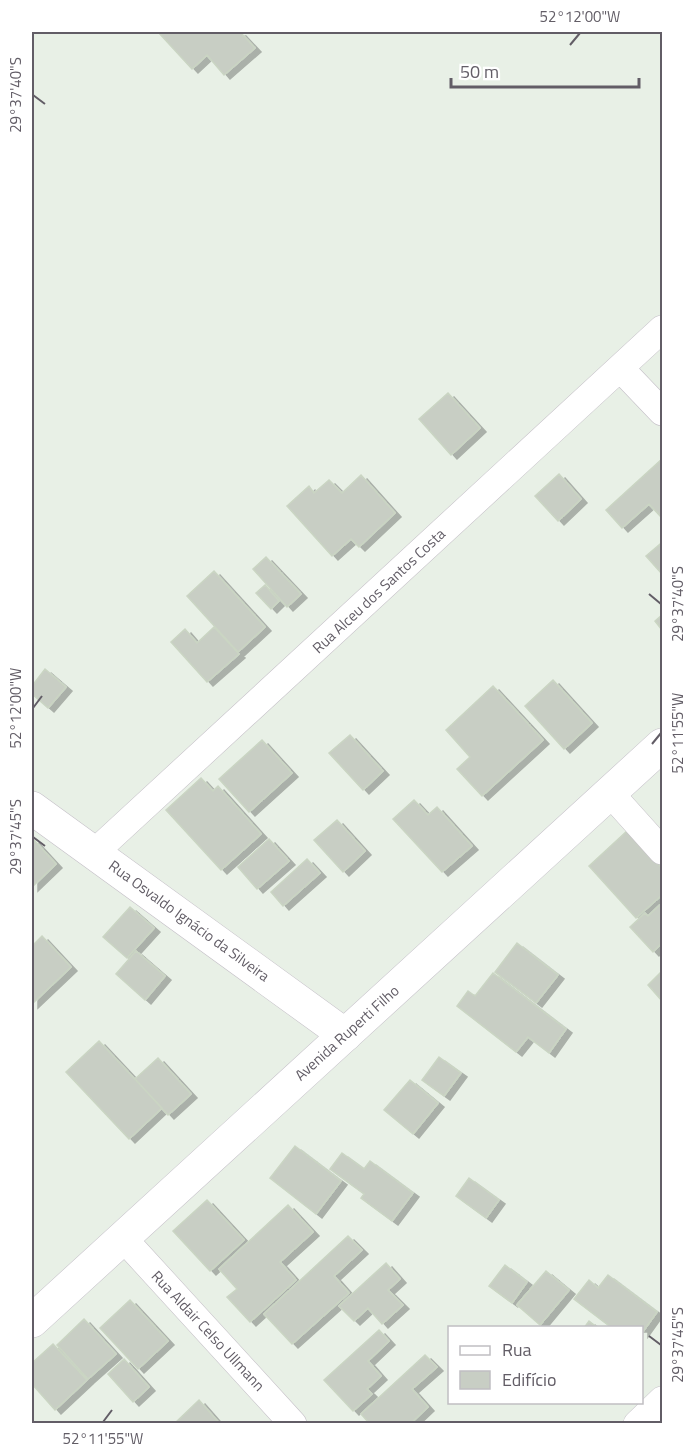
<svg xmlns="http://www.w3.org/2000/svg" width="694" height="1455" font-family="'Titillium Web',sans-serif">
  <defs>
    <filter id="shadow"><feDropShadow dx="6" dy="4" stdDeviation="0" flood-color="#0004"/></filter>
  </defs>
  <rect width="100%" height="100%" fill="#e8f0e6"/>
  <path fill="#c8cec4" stroke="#cad5c3" stroke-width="1.5" filter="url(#shadow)" d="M 158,32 L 240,32 L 255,48 L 224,75 L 207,55 L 192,69 Z
    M 448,393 L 480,428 L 451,455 L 419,419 Z
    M 662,459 L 662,518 L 649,504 L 622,528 L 606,510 Z
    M 559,474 L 581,499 L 558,521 L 535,496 Z
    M 361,475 L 395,513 L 359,547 L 351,539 L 332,556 L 287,506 L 309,486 L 314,493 L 329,480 L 342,493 Z
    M 660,544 L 662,547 L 662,574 L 646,556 Z
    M 266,557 L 301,594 L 287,607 L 253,569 Z
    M 214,571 L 265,627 L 238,652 L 187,596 Z
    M 265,585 L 279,601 L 271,609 L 256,593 Z
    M 662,615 L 662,630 L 655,621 Z
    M 214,627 L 239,654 L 207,682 L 171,642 L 185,629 L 197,643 Z
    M 45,669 L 66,687 L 48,708 L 32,694 L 32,686 Z
    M 553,680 L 592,723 L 564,749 L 525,706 Z
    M 493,686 L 543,740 L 482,796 L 457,769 L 470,757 L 446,730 Z
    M 350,735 L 383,771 L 363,790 L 329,753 Z
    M 262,740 L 292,773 L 249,812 L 219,779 Z
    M 201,778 L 213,791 L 218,786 L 261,834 L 221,870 L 166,810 Z
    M 414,800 L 428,815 L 437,807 L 472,846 L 442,872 L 393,819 Z
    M 337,820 L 365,851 L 343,872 L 314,840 Z
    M 628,830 L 662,868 L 662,895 L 636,918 L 589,866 Z
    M 33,839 L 56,864 L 32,887 L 32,840 Z
    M 269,839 L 289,861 L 257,889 L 238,867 Z
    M 307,859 L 320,873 L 283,906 L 271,892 Z
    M 662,903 L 662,943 L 653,952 L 630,927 L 645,913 L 648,916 Z
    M 130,907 L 154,928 L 127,958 L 103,937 Z
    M 42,936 L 71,967 L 32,1004 L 32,946 Z
    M 517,943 L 558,975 L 536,1003 L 495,972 Z
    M 136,951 L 165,976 L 145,1000 L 116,974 Z
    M 662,971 L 662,1001 L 648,985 Z
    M 493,973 L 566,1029 L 549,1053 L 528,1037 L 516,1052 L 457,1006 L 468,991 L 475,996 Z
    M 99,1041 L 162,1108 L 129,1139 L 66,1072 Z
    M 439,1057 L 461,1073 L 444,1096 L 422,1080 Z
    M 158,1058 L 191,1094 L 168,1115 L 135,1079 Z
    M 410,1080 L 438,1103 L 413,1134 L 384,1110 Z
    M 295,1146 L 341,1181 L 316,1214 L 270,1178 Z
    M 342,1153 L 364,1169 L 370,1161 L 413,1193 L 392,1221 L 361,1198 L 364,1194 L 330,1169 Z
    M 469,1178 L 499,1200 L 486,1218 L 456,1196 Z
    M 207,1200 L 244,1240 L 210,1271 L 173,1231 Z
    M 288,1205 L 313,1232 L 280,1262 L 296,1280 L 250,1322 L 227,1297 L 237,1289 L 219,1269 Z
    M 348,1236 L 362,1250 L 334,1276 L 349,1293 L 292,1344 L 264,1314 Z
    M 386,1263 L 400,1279 L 388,1290 L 403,1305 L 382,1324 L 368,1308 L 354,1321 L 339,1306 Z
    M 505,1265 L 527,1282 L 512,1303 L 489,1286 Z
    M 546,1271 L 569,1290 L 540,1325 L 517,1305 Z
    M 608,1275 L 657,1312 L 642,1333 L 642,1328 L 612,1328 L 574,1299 L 589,1280 L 598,1288 Z
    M 130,1300 L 168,1341 L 138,1369 L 100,1328 Z
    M 84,1319 L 116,1354 L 88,1379 L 57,1345 Z
    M 589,1321 L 598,1328 L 584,1328 Z
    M 379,1330 L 389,1341 L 368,1361 L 381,1376 L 367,1389 L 372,1394 L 353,1411 L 324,1380 Z
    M 53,1344 L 87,1380 L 55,1410 L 32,1384 L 32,1363 Z
    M 425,1355 L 437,1367 L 412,1389 L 428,1407 L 410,1424 L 370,1424 L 361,1414 Z
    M 124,1359 L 149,1387 L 133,1402 L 108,1374 Z
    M 199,1400 L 220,1424 L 174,1424 Z"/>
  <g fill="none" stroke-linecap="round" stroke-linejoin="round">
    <defs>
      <path id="minor" d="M 620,368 L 662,412
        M 610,793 L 662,851
        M 95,852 L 662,329
        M 123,1238 L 293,1424
        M 637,1424 L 662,1400"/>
      <path id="tertiary" d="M 32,808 L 345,1035"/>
      <path id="secondary" d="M 32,1321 L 662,745"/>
    </defs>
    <use href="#minor" stroke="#c4bfc7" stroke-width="28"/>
    <use href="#tertiary" stroke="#c4bfc7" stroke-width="34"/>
    <use href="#secondary" stroke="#c5c0c9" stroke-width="34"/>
    <use href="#minor" stroke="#fff" stroke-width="27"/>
    <use href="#tertiary" stroke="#fff" stroke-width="33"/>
    <use href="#secondary" stroke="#fff" stroke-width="33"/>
  </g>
  <path fill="none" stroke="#625d66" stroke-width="2" d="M 570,45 L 580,33M 33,95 L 45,104M 649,594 L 661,604M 33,708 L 42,696M 652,744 L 661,733M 33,837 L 45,846M 649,1336 L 661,1345M 103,1422 L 112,1410"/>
  <g text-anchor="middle" stroke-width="4.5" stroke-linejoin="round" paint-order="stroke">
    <g font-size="15" fill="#625d66" stroke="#fff">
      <text transform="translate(379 591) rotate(-43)" y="5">Rua Alceu dos Santos Costa</text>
      <text transform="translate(189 921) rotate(36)" y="5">Rua Osvaldo Ignácio da Silveira</text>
      <text transform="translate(347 1033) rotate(-42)" y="5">Avenida Ruperti Filho</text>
      <text transform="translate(208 1331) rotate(47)" y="5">Rua Aldair Celso Ullmann</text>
    </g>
  </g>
  <rect width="694" height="1455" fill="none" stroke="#ffffff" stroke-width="66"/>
  <rect x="448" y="1326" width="195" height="78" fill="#ffffff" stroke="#c0bec2" stroke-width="1.5"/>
  <rect x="460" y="1346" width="30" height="9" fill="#ffffff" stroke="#c0bec2" stroke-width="1.5"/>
  <text x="502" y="1356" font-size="18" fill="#625d66">Rua</text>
  <rect x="460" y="1371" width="30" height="18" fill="#c8cec4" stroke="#c0bec2" stroke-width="1.5"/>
  <text x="502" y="1386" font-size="18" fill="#625d66">Edifício</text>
  <path d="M451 78v9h188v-9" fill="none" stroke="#625d66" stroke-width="3"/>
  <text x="460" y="78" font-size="18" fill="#625d66" stroke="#ffffff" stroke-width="4.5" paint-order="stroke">50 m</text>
  <rect x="33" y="33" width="628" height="1389" fill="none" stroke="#625d66" stroke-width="2"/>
  <g font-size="15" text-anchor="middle" fill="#625d66">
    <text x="580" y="22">52°12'00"W</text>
    <text transform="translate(16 95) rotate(-90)" y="5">29°37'40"S</text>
    <text transform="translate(678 604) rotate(-90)" y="5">29°37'40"S</text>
    <text transform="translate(16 708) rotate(-90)" y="5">52°12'00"W</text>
    <text transform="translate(678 733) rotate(-90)" y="5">52°11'55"W</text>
    <text transform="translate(16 837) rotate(-90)" y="5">29°37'45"S</text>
    <text transform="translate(678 1345) rotate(-90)" y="5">29°37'45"S</text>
    <text x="103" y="1444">52°11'55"W</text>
  </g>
</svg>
